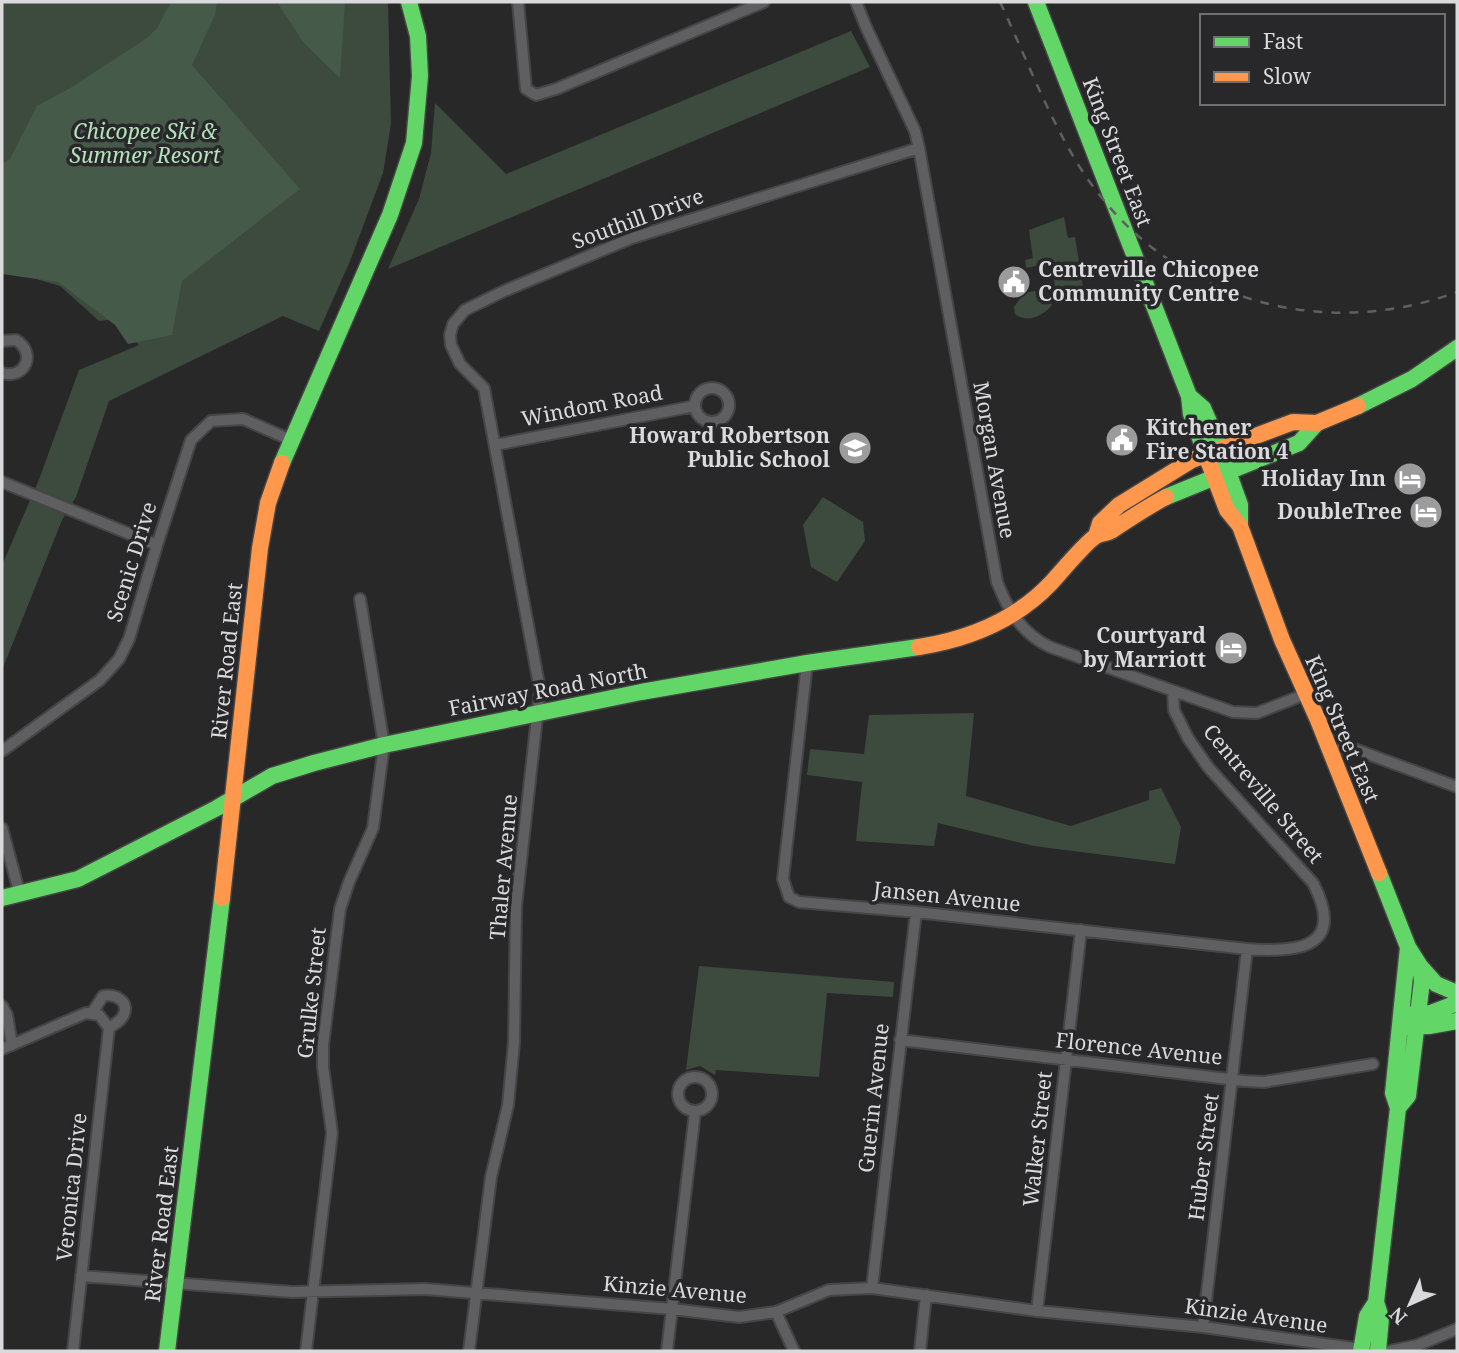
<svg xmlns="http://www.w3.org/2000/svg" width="1459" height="1353" font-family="'Noto Serif',serif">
  <rect width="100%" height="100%" fill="#282829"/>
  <path fill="#3c4b3e" d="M 2,2 L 388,2 L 391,124 L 383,173 L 350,261 L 319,331 L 283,316 L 109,401 L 76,497 L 62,520 L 2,670 L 2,565 L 38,482 L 79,370 L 139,345 L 115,319 L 99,321 L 60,286 L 2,269 Z
    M 851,31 L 870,67 L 388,269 L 419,199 L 431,153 L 435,103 L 506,174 Z
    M 1064,217 L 1068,238 L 1075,237 L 1083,287 L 1056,291 L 1051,263 L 1026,268 L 1025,260 L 1033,258 L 1029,230 Z
    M 1035,291 L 1051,299 L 1052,305 C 1043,316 1027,324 1015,314 L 1014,307 L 1024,293 Z
    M 823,497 L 863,522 L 865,541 L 837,582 L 811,567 L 803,525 Z
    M 974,713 L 966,796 L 1071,826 L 1149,800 L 1149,791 L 1161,788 L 1181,827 L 1175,864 L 1034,846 L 938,823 L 934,846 L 856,841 L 862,782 L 807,775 L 810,749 L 864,754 L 869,715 Z
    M 699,966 L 894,982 L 893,997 L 827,993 L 819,1077 L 716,1070 L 715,1075 L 700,1066 L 686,1070 Z"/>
  <path fill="#465a49" d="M 171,2 L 217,2 L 215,15 L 192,65 L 300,189 L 182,281 L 172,335 L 128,344 L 115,325 L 58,282 L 2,274 L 2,164 L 10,159 L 37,106 L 72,87 L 147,38 L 157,28 Z
    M 277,2 L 345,2 L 340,78 L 303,42 Z"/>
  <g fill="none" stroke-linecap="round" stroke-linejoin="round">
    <defs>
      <path id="street" d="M 518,2 L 526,89 L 536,95 L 556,89 L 764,2
        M 856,2 L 866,27 L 915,131 L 919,148 L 997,582 C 1008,610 1022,634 1050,647 L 1233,712 L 1257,713 L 1306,694
        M 2,341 L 16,340 C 37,353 25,380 2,373
        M695 405a17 17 0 1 1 34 0a17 17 0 1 1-34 0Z
        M 495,445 L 695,406
        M 2,482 L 157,545
        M 807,663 L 783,879 L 789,897 L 799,902 L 916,912 L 1247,949 C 1300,953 1346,947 1313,883 L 1208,767 L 1188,738 L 1174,710 L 1173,691
        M 2,751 L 100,680 L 119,659 L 129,639 L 157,545 L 191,440 L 211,421 L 243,419 L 291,440
        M 1331,752 L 1349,747 L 1457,787
        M 2,828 L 20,895
        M 2,1006 L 7,1015 L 12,1045
        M 92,1013 L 103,996 C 115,993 131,1002 123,1016 C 120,1022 114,1024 109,1028
        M 900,1040 L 1245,1081 L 1264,1082 L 1373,1064
        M 2,1049 L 86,1013 L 99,1015 L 109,1028 L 73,1351
        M678 1094a17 17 0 1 1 34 0a17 17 0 1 1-34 0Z
        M 81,1276 L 292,1292 L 425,1289 L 672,1309 L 739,1317 L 776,1312 L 829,1290 L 872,1288 L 1037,1311 L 1203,1327 L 1368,1350
        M 872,1288 L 916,912
        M 1037,1311 L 1081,930
        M 776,1312 L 794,1351
        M 1203,1327 L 1247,949
        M 306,1351 L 332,1133 L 323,1067 L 323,1045 L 340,909 L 349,882 L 373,828 L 384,745 L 360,599
        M 469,1351 L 491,1177 L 508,1105 L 514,1042 L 516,906 L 540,690 L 484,388 L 460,364 L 451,345 L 450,335 L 453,324 L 465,310 L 504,291 L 632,238 L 919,148
        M 667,1351 L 695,1112
        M 920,1351 L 926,1295
        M 1390,1351 L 1418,1345 L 1457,1329"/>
      <path id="fast" d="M 1036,2 L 1189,396 L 1191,414 L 1209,463
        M 1189,396 L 1203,408 L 1216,438 L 1240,505 L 1240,526
        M 1358,406 L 1412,379 L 1457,348
        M 282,463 L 390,215 L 414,143 L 420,76 L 418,36 L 409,2
        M 1166,497 L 1299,443 L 1317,423
        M 1379,873 L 1408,947 L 1420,966 L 1422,981 L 1408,1096 L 1398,1108
        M 2,898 L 78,879 L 217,808 L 272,776 L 314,763 L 384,745 L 641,692 L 807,663 L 919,647
        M 1420,966 L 1436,984 L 1457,993
        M 1403,1015 L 1431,1013 L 1457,1003
        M 1401,1027 L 1429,1026 L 1457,1021
        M 167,1351 L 222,898
        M 1361,1351 L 1367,1316 L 1376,1302
        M 1378,1351 L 1381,1318 L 1376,1302 L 1398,1108 L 1393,1093 L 1408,947"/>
      <path id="slow" d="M 1209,463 L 1227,510 L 1240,526 L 1282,640 L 1318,720 L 1379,873
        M 1096,536 L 1100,523 L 1119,505 L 1192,460 L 1293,422 L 1317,423 L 1358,406
        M 919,647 C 969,639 1016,620 1051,583 C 1061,572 1086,542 1096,536 C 1101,533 1106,534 1111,531 C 1129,519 1147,507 1166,497
        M 222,898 L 260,548 L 268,503 L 282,463"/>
    </defs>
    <use href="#street" stroke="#454546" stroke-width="14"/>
    <use href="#fast" stroke="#454546" stroke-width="19"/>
    <use href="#slow" stroke="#454546" stroke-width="19"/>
    <use href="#street" stroke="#5f5e60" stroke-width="10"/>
    <use href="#fast" stroke="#63d668" stroke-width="16"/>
    <use href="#slow" stroke="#ff974d" stroke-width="16"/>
    <path stroke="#605f61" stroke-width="2.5" stroke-dasharray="9 9" stroke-linecap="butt" d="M 1000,2 C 1026,57 1048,117 1081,169 C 1162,296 1316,344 1457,292"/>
  </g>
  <defs>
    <symbol id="civic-disc" viewBox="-11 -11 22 22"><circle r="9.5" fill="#9c9c9d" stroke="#28272a"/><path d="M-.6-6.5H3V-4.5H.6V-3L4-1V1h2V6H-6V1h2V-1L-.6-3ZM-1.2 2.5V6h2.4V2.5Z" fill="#fff"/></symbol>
    <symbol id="school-disc" viewBox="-11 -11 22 22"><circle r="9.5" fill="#9c9c9d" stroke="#28272a"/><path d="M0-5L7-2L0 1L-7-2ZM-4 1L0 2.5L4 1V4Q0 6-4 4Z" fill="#fff"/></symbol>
    <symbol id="hotel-disc" viewBox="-11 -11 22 22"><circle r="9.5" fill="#9c9c9d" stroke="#28272a"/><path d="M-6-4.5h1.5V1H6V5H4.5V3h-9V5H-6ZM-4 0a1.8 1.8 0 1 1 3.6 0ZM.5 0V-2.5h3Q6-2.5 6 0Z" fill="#fff"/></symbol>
  </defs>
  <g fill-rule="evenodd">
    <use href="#civic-disc" x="995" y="263" width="38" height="38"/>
    <use href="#civic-disc" x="1103" y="421" width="38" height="38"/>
    <use href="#school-disc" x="836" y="429" width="38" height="38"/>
    <use href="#hotel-disc" x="1391" y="460" width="38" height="38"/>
    <use href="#hotel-disc" x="1407" y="493" width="38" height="38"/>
    <use href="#hotel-disc" x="1212" y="629" width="38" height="38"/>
  </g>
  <g text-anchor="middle" stroke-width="7" stroke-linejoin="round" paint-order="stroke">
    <g font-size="21" font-style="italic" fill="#b4e2ba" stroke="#28272a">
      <text x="145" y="139">Chicopee Ski &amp;<tspan x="145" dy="24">Summer Resort</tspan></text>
    </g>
    <g font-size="21" fill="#dadadc" stroke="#28272a">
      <text transform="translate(1117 152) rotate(69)" y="7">King Street East</text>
      <text transform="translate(638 219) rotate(-20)" y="7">Southill Drive</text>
      <text transform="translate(592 406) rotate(-11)" y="7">Windom Road</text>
      <text transform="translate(994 460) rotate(80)" y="7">Morgan Avenue</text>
      <text transform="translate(132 562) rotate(-73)" y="7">Scenic Drive</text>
      <text transform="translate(227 661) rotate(-84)" y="7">River Road East</text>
      <text transform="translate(548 690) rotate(-11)" y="7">Fairway Road North</text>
      <text transform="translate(1342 729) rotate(67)" y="7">King Street East</text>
      <text transform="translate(1263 794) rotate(50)" y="7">Centreville Street</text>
      <text transform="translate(504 867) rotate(-85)" y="7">Thaler Avenue</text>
      <text transform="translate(947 897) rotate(6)" y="7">Jansen Avenue</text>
      <text transform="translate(312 993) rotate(-84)" y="7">Grulke Street</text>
      <text transform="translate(1139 1049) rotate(6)" y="7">Florence Avenue</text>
      <text transform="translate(874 1098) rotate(-84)" y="7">Guerin Avenue</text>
      <text transform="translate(1038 1139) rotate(-84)" y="7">Walker Street</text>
      <text transform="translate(1204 1157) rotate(-83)" y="7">Huber Street</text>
      <text transform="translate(72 1187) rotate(-84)" y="7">Veronica Drive</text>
      <text transform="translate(162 1224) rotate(-83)" y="7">River Road East</text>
      <text transform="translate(675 1290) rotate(5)" y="7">Kinzie Avenue</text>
      <text transform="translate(1256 1316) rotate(8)" y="7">Kinzie Avenue</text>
    </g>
    <g font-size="21" font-weight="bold" fill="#dadadc" stroke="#28272a" text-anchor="end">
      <text x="1038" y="277" text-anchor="start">Centreville Chicopee<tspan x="1038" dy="24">Community Centre</tspan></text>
      <text x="1146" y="435" text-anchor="start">Kitchener<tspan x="1146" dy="24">Fire Station 4</tspan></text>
      <text x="830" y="443">Howard Robertson<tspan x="830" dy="24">Public School</tspan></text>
      <text x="1386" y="486">Holiday Inn</text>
      <text x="1402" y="519">DoubleTree</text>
      <text x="1206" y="643">Courtyard<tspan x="1206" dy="24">by Marriott</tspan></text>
    </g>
  </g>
  <rect width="1459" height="1353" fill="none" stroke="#dadadc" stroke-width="7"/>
  <rect x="1200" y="14" width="245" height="91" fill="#28272a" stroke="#6f6f71" stroke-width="2"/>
  <rect x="1214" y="37" width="35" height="10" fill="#63d668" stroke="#6f6f71" stroke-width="2"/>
  <text x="1263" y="49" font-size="21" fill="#dadadc">Fast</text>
  <rect x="1214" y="72" width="35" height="10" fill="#ff974d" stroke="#6f6f71" stroke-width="2"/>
  <text x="1263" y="84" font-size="21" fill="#dadadc">Slow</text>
  <g transform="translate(1410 1304) rotate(225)" stroke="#28272a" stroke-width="5" paint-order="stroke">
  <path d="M0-5L12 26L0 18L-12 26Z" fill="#dadadc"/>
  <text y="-10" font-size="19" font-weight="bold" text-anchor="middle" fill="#dadadc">N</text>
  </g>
</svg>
